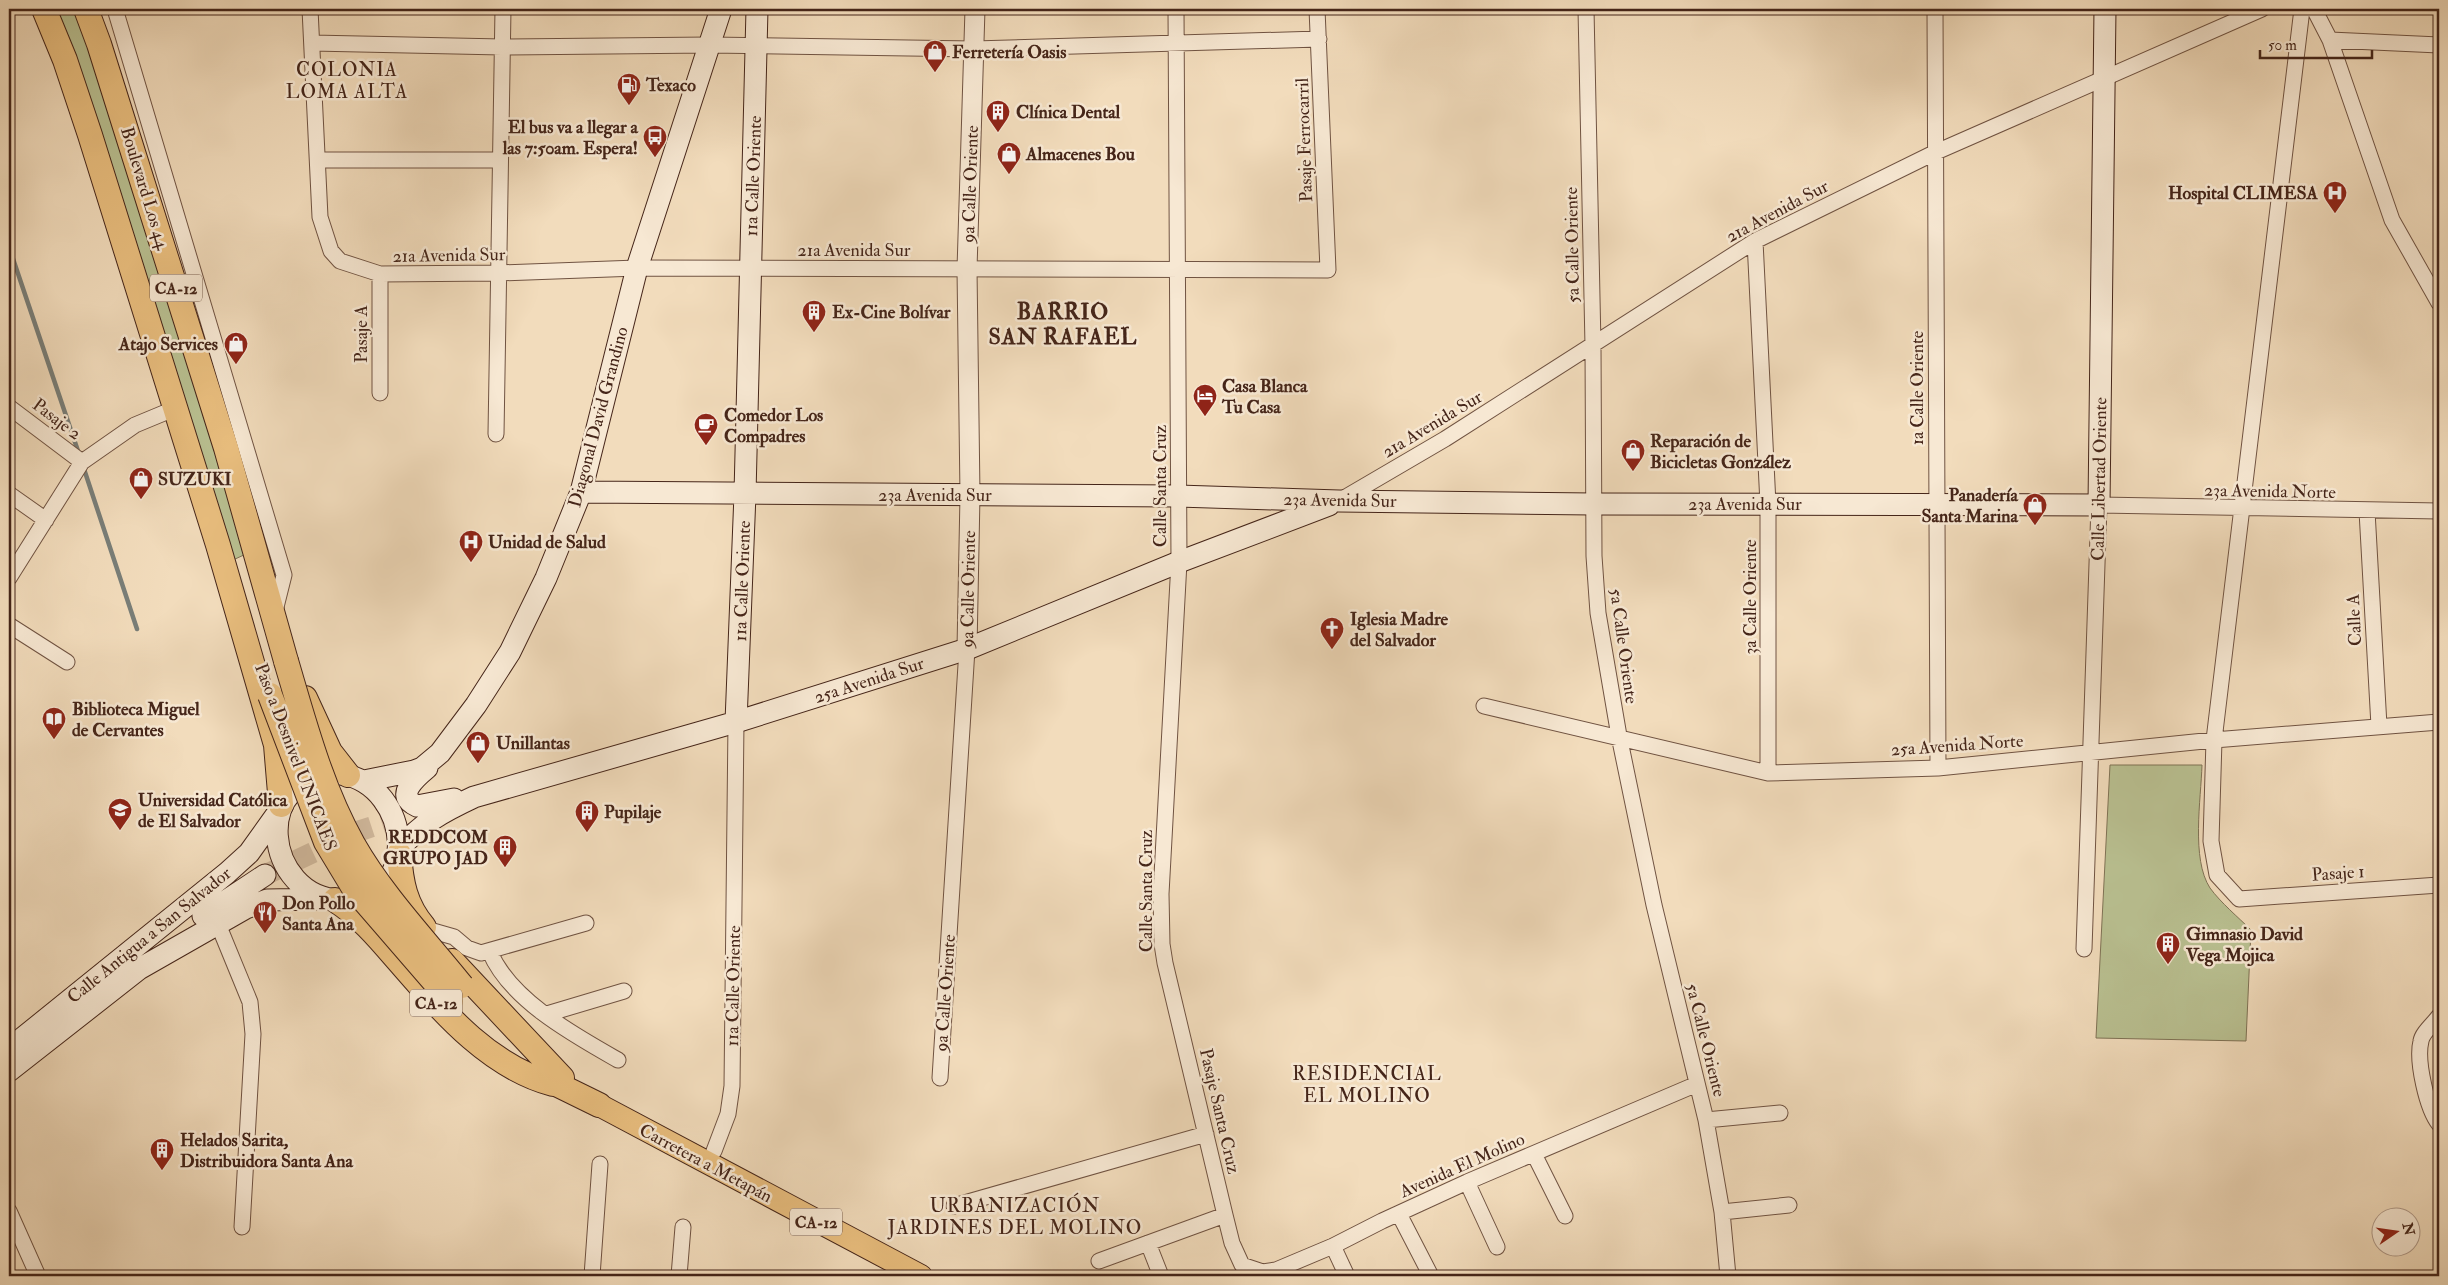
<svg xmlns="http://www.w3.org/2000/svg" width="2448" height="1285" font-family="'IM FELL Double Pica',serif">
  <rect width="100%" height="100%" fill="#f2dcbc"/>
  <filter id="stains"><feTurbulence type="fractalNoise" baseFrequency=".004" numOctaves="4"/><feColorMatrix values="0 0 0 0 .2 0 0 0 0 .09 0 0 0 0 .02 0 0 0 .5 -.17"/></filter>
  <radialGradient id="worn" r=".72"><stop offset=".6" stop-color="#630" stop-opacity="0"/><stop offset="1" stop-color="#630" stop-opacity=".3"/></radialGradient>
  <path fill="#b9c091" stroke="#7f7255" d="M 53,9 L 77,9 L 105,87 L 246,554 L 233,560 Z
    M 2110,765 L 2202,765 C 2201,799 2191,859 2210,888 C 2221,903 2238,917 2251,930 L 2246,1041 L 2096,1038 Z"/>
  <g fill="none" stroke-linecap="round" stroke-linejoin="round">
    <path stroke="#797e78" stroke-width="4.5" d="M 9,247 L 79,454
      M 83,466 L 137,629"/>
    <path stroke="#cfb79b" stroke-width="21" stroke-dasharray="21 11" stroke-linecap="butt" d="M 265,875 L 359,831 L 420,811"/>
    <defs>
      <path id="minor" d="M 115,9 L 284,575 L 276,607
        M 310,9 L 320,217 L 331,251 L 340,261 L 380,274 L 498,273 L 637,268 L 1328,270 L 1317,9
        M 1176,9 L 1179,562 L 1161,894 L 1162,944 L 1165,963 L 1225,1215 L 1232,1243 L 1242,1265 L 1263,1272 L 1276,1270 L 1333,1246 L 1382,1221 L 1467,1182 L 1697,1084
        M 1586,9 L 1593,346 L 1594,556 L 1598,613 L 1619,736 L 1654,905 L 1706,1120 L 1722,1212 L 1728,1276
        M 1935,9 L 1938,768
        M 2302,9 L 2214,740 L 2211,841 L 2217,875 L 2239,899 L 2439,885
        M 2314,9 L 2330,40 L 2392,220 L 2439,303
        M 2330,40 L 2439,45
        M 312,43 L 502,47 L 709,45 L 974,49 L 1319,39
        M 318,160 L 499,160
        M 1755,241 L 1768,504 L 1768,773
        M 380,393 L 380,274
        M 9,407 L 82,462
        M 496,434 L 503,9
        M 9,494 L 46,520
        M 1339,501 L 1445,439 L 1755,241 L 1934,153 L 2262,9
        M 2367,511 L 2379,726
        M 9,578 L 82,462 L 135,425 L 176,408
        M 9,625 L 67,662
        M 1484,706 L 1768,773 L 1938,768 L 2214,740 L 2439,722
        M 218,924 L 250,1002 L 253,1034 L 242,1227
        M 426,929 L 454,937 L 467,948 L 481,953 L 586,923
        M 2084,949 L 2099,505 L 2439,511
        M 490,952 C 510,1000 574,1035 618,1060
        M 547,1014 L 624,991
        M 2439,1016 C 2434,1023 2422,1033 2421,1041 C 2416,1061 2427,1109 2439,1124
        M 940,1078 L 967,649
        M 1706,1120 L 1780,1113
        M 714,1151 L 728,1114 L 732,1086 L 736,722
        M 1534,1154 L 1565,1216
        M 1467,1182 L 1497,1247
        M 954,1206 L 1206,1134
        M 9,1211 L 38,1276
        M 1722,1212 L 1789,1205
        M 1399,1214 L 1431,1276
        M 1148,1243 L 1161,1276
        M 1333,1246 L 1347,1276
        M 1099,1261 L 1225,1215
        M 592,1276 L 600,1164
        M 679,1276 L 683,1227"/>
      <path id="tertiary" d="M 967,649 L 970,495 L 967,269 L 975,9"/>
      <path id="secondary" d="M 581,492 L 1178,496 L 1339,501 L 1593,504 L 2099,505 L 2105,9
        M 736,722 L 745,494 L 757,9
        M 427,768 C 415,778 394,796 417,806 L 454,799
        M 342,774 C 412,786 423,903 340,900 C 265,898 247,772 342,774 Z
        M 364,781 L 414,771 L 422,768 L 440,753 L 476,705 L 510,652 L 546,578 L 581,492 L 637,268 L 721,9
        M 399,849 C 422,823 442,812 474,797 L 736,722 L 967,649 L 1179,562 L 1329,505
        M 203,916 L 265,875
        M 9,1049 L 227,873 L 249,853 L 279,811
        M 9,1071 L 139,969 L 246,908 L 267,900 L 322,899"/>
      <path id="primary" d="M 599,1105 L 921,1276"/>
      <path id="trunk" d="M 44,9 L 65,60 L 90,135 L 218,545 L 276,745 L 281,805
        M 86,9 L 99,44 L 226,448 L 286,661
        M 305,698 L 330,752 L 348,775
        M 399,854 C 401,882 405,905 424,927
        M 335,900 C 359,915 377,936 395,957 C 439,1007 486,1066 553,1084
        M 452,961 L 562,1078
        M 542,1077 L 599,1105"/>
    </defs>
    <use href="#minor" stroke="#705342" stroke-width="17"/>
    <use href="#tertiary" stroke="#705342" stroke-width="21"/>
    <use href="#secondary" stroke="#452519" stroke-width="23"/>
    <use href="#primary" stroke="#452519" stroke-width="24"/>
    <use href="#trunk" stroke="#452519" stroke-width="26"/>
    <use href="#minor" stroke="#f7e8d3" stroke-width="15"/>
    <use href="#tertiary" stroke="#f7e8d3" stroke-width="19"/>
    <use href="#secondary" stroke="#f7e8d3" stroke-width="21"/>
    <use href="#primary" stroke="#e9be7e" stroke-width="22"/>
    <use href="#trunk" stroke="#e9be7e" stroke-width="24"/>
    <defs>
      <path id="trunk-bridge" d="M 286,661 C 304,722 321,787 353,844 C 382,895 425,940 462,986
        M 270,695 L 326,842 L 355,890 L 451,1001"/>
    </defs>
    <use href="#trunk-bridge" stroke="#452519" stroke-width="26" stroke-linecap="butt"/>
    <use href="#trunk-bridge" stroke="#e9be7e" stroke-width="24"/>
  </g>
  <defs>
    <symbol id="shop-pin" viewBox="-11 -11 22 30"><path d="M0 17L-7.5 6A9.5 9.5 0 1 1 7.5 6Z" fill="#8f2418" stroke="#f7e8d3"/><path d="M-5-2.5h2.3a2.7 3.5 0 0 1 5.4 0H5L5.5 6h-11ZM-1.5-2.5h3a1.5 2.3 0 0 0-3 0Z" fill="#fff"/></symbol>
    <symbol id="fuel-pin" viewBox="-11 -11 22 30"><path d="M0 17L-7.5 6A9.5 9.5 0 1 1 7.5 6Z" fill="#8f2418" stroke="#f7e8d3"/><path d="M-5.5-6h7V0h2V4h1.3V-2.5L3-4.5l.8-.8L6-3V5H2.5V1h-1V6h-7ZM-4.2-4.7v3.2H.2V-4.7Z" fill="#fff"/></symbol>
    <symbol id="building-pin" viewBox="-11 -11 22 30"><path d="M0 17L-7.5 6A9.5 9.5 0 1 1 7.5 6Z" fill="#8f2418" stroke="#f7e8d3"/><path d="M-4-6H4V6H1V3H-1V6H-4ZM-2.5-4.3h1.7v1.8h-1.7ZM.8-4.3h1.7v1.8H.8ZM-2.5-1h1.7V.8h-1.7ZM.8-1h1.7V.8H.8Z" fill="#fff"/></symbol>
    <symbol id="bus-pin" viewBox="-11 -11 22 30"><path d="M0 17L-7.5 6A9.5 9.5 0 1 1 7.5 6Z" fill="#8f2418" stroke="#f7e8d3"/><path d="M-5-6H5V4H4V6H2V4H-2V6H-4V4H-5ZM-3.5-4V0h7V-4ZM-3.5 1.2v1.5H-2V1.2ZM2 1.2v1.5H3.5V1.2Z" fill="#fff"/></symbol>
    <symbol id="hospital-pin" viewBox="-11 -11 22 30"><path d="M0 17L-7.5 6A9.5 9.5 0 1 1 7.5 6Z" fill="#8f2418" stroke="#f7e8d3"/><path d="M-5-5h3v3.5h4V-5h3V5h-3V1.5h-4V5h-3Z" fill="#fff"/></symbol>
    <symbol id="hotel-pin" viewBox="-11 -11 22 30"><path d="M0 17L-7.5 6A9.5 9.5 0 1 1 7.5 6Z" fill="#8f2418" stroke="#f7e8d3"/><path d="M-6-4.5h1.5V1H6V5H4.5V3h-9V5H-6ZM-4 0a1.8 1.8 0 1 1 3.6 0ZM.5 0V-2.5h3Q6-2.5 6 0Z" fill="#fff"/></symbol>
    <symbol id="cafe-pin" viewBox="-11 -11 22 30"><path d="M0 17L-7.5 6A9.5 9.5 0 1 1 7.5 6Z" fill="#8f2418" stroke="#f7e8d3"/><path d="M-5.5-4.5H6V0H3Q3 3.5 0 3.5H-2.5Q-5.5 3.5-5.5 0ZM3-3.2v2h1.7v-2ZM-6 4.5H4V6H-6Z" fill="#fff"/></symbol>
    <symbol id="church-pin" viewBox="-11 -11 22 30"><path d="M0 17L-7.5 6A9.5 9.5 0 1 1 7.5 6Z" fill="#8f2418" stroke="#f7e8d3"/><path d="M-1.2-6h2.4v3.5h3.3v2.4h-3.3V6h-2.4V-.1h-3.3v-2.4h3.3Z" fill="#fff"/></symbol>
    <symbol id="library-pin" viewBox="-11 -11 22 30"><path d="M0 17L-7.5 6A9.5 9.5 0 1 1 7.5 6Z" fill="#8f2418" stroke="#f7e8d3"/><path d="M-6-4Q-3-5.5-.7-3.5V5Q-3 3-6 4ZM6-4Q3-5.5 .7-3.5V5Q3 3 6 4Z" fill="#fff"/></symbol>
    <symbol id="university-pin" viewBox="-11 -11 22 30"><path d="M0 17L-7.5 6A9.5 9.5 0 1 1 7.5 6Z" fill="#8f2418" stroke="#f7e8d3"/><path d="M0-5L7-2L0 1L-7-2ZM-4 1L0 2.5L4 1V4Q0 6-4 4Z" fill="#fff"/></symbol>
    <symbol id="restaurant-pin" viewBox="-11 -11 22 30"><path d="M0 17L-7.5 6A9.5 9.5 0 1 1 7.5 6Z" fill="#8f2418" stroke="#f7e8d3"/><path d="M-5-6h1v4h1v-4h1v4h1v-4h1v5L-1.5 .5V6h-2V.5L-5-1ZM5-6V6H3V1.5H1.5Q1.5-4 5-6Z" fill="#fff"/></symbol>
  </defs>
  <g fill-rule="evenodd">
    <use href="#shop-pin" x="921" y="38" width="28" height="38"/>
    <use href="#fuel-pin" x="615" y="71" width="28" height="38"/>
    <use href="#building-pin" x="984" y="98" width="28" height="38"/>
    <use href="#bus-pin" x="641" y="123" width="28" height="38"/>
    <use href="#shop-pin" x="995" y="140" width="28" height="38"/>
    <use href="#hospital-pin" x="2321" y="179" width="28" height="38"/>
    <use href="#building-pin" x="800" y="298" width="28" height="38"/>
    <use href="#shop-pin" x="222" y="330" width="28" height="38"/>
    <use href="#hotel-pin" x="1191" y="382" width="28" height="38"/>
    <use href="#cafe-pin" x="692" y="411" width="28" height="38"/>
    <use href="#shop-pin" x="1619" y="437" width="28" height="38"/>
    <use href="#shop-pin" x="127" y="465" width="28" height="38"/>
    <use href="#shop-pin" x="2021" y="491" width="28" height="38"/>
    <use href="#hospital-pin" x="457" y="528" width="28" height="38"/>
    <use href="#church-pin" x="1318" y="615" width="28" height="38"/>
    <use href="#library-pin" x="40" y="705" width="28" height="38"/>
    <use href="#shop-pin" x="464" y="729" width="28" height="38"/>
    <use href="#university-pin" x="106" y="796" width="28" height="38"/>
    <use href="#building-pin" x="573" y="798" width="28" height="38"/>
    <use href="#building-pin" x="491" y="833" width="28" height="38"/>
    <use href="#restaurant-pin" x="251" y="899" width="28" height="38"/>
    <use href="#building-pin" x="2154" y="930" width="28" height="38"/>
    <use href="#building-pin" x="148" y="1136" width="28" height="38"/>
  </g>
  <g text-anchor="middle" stroke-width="5" stroke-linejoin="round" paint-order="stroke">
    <g fill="#f7e8d3" stroke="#7a6051" stroke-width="1">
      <rect x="150" y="274.5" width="52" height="27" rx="4"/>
      <rect x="410" y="989.5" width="52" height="27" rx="4"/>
      <rect x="790" y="1208.5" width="52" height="27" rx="4"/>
    </g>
    <g font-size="16" font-weight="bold" fill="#452519">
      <text x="176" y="294">CA-12</text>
      <text x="436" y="1009">CA-12</text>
      <text x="816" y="1228">CA-12</text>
    </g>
    <g font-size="18" font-weight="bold" fill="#452519" stroke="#f7e8d3" text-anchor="start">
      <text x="952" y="58">Ferretería Oasis</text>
      <text x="646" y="91">Texaco</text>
      <text x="1016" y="118">Clínica Dental</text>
      <text x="638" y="133" text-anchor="end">El bus va a llegar a<tspan x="638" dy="21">las 7:50am. Espera!</tspan></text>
      <text x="1026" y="160">Almacenes Bou</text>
      <text x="2318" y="199" text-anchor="end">Hospital CLIMESA</text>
      <text x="832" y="318">Ex-Cine Bolívar</text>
      <text x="218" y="350" text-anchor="end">Atajo Services</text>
      <text x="1222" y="392">Casa Blanca<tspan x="1222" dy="21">Tu Casa</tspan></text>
      <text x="724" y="421">Comedor Los<tspan x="724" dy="21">Compadres</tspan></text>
      <text x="1650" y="447">Reparación de<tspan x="1650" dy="21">Bicicletas González</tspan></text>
      <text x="158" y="485">SUZUKI</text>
      <text x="2018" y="501" text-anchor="end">Panadería<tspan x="2018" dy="21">Santa Marina</tspan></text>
      <text x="488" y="548">Unidad de Salud</text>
      <text x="1350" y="625">Iglesia Madre<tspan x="1350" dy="21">del Salvador</tspan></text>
      <text x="72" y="715">Biblioteca Miguel<tspan x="72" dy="21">de Cervantes</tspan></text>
      <text x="496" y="749">Unillantas</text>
      <text x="138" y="806">Universidad Católica<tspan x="138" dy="21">de El Salvador</tspan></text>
      <text x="604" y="818">Pupilaje</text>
      <text x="488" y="843" text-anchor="end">REDDCOM<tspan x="488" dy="21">GRUPO JAD</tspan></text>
      <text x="282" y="909">Don Pollo<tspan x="282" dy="21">Santa Ana</tspan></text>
      <text x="2186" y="940">Gimnasio David<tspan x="2186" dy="21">Vega Mojica</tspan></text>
      <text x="180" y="1146">Helados Sarita,<tspan x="180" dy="21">Distribuidora Santa Ana</tspan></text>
    </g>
    <g font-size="18" fill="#452519" stroke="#f7e8d3">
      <text transform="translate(1304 140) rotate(-92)" y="6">Pasaje Ferrocarril</text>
      <text transform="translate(753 176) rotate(-88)" y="6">11a Calle Oriente</text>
      <text transform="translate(970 184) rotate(-88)" y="6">9a Calle Oriente</text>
      <text transform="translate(145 188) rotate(73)" y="6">Boulevard Los 44</text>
      <text transform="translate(1777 211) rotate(-28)" y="6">21a Avenida Sur</text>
      <text transform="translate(1572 245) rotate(-91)" y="6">5a Calle Oriente</text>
      <text x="854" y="256">21a Avenida Sur</text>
      <text transform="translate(449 255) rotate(-1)" y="6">21a Avenida Sur</text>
      <text transform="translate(361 334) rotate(-90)" y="6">Pasaje A</text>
      <text transform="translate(1917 388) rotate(-90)" y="6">1a Calle Oriente</text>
      <text transform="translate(598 417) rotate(-75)" y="6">Diagonal David Grandino</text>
      <text transform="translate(57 419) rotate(37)" y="6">Pasaje 2</text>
      <text transform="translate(1432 424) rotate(-31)" y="6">21a Avenida Sur</text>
      <text transform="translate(2099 479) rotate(-89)" y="6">Calle Libertad Oriente</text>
      <text transform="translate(1160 486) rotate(-90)" y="6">Calle Santa Cruz</text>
      <text transform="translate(2270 491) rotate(1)" y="6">23a Avenida Norte</text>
      <text x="935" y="501">23a Avenida Sur</text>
      <text transform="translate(1340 500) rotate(1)" y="6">23a Avenida Sur</text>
      <text x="1745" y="510">23a Avenida Sur</text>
      <text transform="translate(742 581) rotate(-88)" y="6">11a Calle Oriente</text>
      <text transform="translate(968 589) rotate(-89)" y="6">9a Calle Oriente</text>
      <text transform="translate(1750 597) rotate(-90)" y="6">3a Calle Oriente</text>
      <text transform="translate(2354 620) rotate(-93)" y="6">Calle A</text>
      <text transform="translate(1624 646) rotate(82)" y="6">5a Calle Oriente</text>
      <text transform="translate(869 680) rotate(-18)" y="6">25a Avenida Sur</text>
      <text transform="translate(1957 745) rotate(-4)" y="6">25a Avenida Norte</text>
      <text transform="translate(296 757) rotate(69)" y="6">Paso a Desnivel UNICAES</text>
      <text transform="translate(2338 873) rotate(-4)" y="6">Pasaje 1</text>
      <text transform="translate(1146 891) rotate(-90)" y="6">Calle Santa Cruz</text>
      <text transform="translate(149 935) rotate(-39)" y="6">Calle Antigua a San Salvador</text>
      <text transform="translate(733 986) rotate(-89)" y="6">11a Calle Oriente</text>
      <text transform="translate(945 993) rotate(-86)" y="6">9a Calle Oriente</text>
      <text transform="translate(1706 1040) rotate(76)" y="6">5a Calle Oriente</text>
      <text transform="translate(1220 1111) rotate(77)" y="6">Pasaje Santa Cruz</text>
      <text transform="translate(706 1163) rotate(28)" y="6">Carretera a Metapán</text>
      <text transform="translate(1462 1165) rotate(-24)" y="6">Avenida El Molino</text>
    </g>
    <g font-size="19" letter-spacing="1" fill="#452519" stroke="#f7e8d3">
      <text x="347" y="76">COLONIA<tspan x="347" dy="22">LOMA ALTA</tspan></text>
      <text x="1367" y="1080">RESIDENCIAL<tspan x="1367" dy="22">EL MOLINO</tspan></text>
      <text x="1015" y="1212">URBANIZACIÓN<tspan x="1015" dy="22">JARDINES DEL MOLINO</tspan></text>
    </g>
    <g font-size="22" font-weight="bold" letter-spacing="1" fill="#452519" stroke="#f7e8d3">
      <text x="1063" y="319">BARRIO<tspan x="1063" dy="25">SAN RAFAEL</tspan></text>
    </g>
  </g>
  <rect width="2448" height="1285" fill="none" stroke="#f2dcbc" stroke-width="30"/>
  <rect x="10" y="10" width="2428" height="1265" fill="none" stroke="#452519" stroke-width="2.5"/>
  <rect x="15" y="15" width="2418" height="1255" fill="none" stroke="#452519"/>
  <g transform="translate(2396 1232) rotate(77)"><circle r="24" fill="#f7e8d3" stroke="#b09a89"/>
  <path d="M0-4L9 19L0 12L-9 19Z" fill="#8f2418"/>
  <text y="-8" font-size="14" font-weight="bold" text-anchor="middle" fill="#452519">N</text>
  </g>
  <path d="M2260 50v8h112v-8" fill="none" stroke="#452519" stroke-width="2.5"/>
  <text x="2268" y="50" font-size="15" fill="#452519" stroke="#f7e8d3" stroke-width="4" paint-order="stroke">50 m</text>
  <rect width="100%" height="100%" filter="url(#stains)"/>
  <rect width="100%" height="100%" fill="url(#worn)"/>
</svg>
